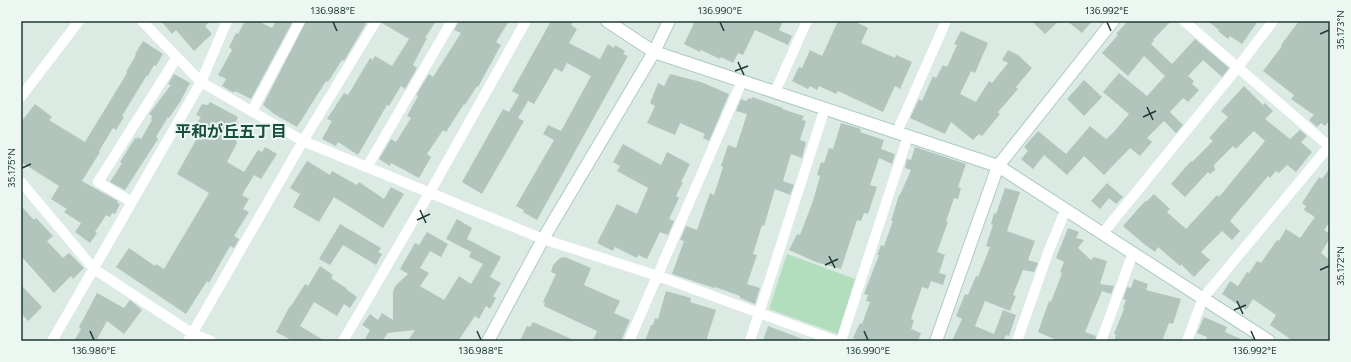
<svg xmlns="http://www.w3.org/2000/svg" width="1351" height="362" font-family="Figtree,'Noto Sans JP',sans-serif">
  <rect width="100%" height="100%" fill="#dceae4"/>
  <path fill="#b2debe" d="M 787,254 L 855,279 L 838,334 L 769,309 Z"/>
  <path fill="#b1c5bd" d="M 161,21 L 211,21 L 205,26 L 212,34 L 194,51 L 176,30 L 172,34 Z
    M 245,21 L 258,21 L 272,28 L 276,21 L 293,21 L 251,99 L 235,91 L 234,93 L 222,86 L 226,79 L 218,75 L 232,50 L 229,47 L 236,33 L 238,34 Z
    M 306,21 L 361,21 L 366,24 L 344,61 L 342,60 L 328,82 L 326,81 L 297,127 L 274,114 L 263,105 Z
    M 382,21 L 436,21 L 425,38 L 427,38 L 413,65 L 417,68 L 405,89 L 401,86 L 389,106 L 387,105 L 358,155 L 338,142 L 336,146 L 322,139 L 332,121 L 327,119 L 344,93 L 348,95 L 370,58 L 373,60 L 375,56 L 392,66 L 409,39 L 382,23 Z
    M 459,21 L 509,21 L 496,42 L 501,45 L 478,87 L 477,86 L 465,105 L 464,104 L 446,132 L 443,130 L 427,154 L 431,157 L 419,178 L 391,163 L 390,166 L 379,159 L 391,139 L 396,142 L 411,118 L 407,116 L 418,96 L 416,95 L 429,74 L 433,77 L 461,33 L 454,30 Z
    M 551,21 L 573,21 L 571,25 L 577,29 L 569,43 L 600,59 L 608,44 L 614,48 L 615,45 L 625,51 L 623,54 L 628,56 L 537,220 L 523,212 L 524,210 L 516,206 L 554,140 L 543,134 L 548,125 L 561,131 L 591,76 L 567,63 L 562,72 L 555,68 L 534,104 L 528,101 L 518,118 L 524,121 L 482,194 L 462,182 L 503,109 L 509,112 L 519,95 L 512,91 Z
    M 695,21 L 783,21 L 779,30 L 792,36 L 788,45 L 755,30 L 743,55 L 738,53 L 733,63 L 721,57 L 720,59 L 701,50 L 700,52 L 684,44 Z
    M 838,21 L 854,21 L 868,28 L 861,43 L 895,58 L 896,55 L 912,62 L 900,89 L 895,86 L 883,112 L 838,91 L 836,94 L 819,86 L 817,90 L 810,86 L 808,89 L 792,81 L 799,67 L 802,68 L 810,50 L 822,56 Z
    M 1032,21 L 1059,21 L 1045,34 Z
    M 1067,21 L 1092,21 L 1082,33 Z
    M 1128,21 L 1171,21 L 1153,40 L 1154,41 L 1151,44 L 1172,64 L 1195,39 L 1229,68 L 1222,77 L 1203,60 L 1188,76 L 1194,81 L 1192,84 L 1199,90 L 1188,102 L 1183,98 L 1170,112 L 1183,125 L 1176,133 L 1164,121 L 1147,138 L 1152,142 L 1140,156 L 1130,148 L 1104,175 L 1084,156 L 1067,175 L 1044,155 L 1033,169 L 1021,159 L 1028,151 L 1024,147 L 1038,131 L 1066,154 L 1090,126 L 1106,139 L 1113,133 L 1129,114 L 1103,92 L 1119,73 L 1147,96 L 1165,76 L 1144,56 L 1128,76 L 1102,53 L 1118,35 L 1116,34 Z
    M 1208,21 L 1258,21 L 1242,44 L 1230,36 L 1228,39 L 1218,31 L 1219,30 Z
    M 1299,21 L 1330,21 L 1330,120 L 1325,126 L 1321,123 L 1317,127 L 1309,120 L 1314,115 L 1291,99 L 1294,95 L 1263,71 L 1282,46 L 1281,45 Z
    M 961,31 L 988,43 L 975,73 L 971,71 L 960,94 L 976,102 L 989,81 L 992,83 L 1008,63 L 1002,60 L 1008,50 L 1018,55 L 1032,68 L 1016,87 L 1018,89 L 998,112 L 1000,114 L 982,136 L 979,134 L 973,140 L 951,122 L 945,134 L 910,118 L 919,99 L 922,101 L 933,76 L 936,78 L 943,65 L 947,67 L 957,45 L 954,44 Z
    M 143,41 L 163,54 L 156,66 L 154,65 L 148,76 L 147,75 L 122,116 L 124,117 L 116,130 L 113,128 L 99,151 L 100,152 L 82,181 L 118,201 L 117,203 L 120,204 L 115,214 L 112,213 L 110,217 L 106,215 L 95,232 L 97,233 L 90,243 L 75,232 L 81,223 L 64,212 L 67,209 L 51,199 L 59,186 L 21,162 L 21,122 L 35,104 L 52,117 L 49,120 L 85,142 L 127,73 L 126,72 L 136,55 L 135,54 Z
    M 174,74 L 190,83 L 180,102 L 169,118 L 168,117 L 156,137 L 158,139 L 125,190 L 110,182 L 122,163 L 120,162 L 135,138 L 137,139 L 138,137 L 141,139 L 152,120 L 151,119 L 152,116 L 149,114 L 171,85 L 168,84 Z
    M 670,74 L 701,82 L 729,94 L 709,141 L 703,138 L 705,134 L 680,123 L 675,135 L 647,123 L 655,106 L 650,103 L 658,83 L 664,86 Z
    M 1084,80 L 1102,97 L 1084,116 L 1067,99 Z
    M 1244,86 L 1263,105 L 1265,103 L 1273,111 L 1265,119 L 1290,139 L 1300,130 L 1307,136 L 1301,142 L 1312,152 L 1296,172 L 1287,165 L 1279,173 L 1276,171 L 1270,178 L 1268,176 L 1230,221 L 1240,231 L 1232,240 L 1222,231 L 1201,252 L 1210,260 L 1194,277 L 1181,264 L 1180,266 L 1158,247 L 1155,252 L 1144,244 L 1123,226 L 1145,201 L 1146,202 L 1154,194 L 1170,209 L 1167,212 L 1186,229 L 1217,195 L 1219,197 L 1265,141 L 1254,131 L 1236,149 L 1233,146 L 1214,165 L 1215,170 L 1210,174 L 1208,172 L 1185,197 L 1171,184 L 1191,161 L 1192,162 L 1213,141 L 1209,138 L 1228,117 L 1221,111 Z
    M 752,97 L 783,108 L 782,109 L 804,116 L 802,120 L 806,121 L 800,140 L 806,142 L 802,158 L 791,154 L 783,181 L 794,185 L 790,195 L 775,189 L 764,226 L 762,225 L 753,254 L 757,255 L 747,284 L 760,288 L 755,304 L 740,298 L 740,296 L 715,287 L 714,288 L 672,274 L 684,241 L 680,240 L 686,226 L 697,230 L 710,193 L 714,195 L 723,167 L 721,166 L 728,145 L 736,148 L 747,114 L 736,111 L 741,99 L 746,101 L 749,98 L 752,99 Z
    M 210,102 L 238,117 L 236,121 L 238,123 L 230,136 L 237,141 L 236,142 L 237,143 L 227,162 L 244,172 L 258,150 L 262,152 L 265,147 L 277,154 L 261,179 L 254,175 L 242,195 L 249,199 L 243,209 L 249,212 L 234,236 L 239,239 L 234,248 L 230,246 L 209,283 L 207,281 L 186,314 L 116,267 L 129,248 L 155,266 L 156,264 L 164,269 L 209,193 L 177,174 L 201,131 L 194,127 L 201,117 L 196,115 L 202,104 L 208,105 Z
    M 841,123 L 861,129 L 860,132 L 884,140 L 881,149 L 895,154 L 892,164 L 879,158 L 870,185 L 877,187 L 868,214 L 864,213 L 861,221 L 857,220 L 841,269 L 816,262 L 789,250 L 797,234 L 800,235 L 813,201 L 820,176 L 817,175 L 821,162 L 824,163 L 829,148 L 833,149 Z
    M 623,144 L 661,165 L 667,152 L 690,164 L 681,182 L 683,182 L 676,196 L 679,198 L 669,219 L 674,221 L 668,235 L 660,232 L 647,259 L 638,255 L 637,258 L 615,247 L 613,251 L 597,243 L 617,204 L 637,214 L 648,188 L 617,171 L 620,166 L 613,162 Z
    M 915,147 L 966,164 L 958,187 L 961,188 L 958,199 L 954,198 L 946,222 L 948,222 L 937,252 L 945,255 L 939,273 L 946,275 L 943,285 L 931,281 L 928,289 L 922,287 L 911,319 L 914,320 L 911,329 L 921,333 L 918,341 L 860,341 L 853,338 L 860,323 L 862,324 L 870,302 L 866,301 L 868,295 L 864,294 L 879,255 L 877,255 L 881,245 L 884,246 L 893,221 L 891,221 L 899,195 L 900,195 L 911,170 L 905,168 L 907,159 L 911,160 Z
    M 307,161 L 330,175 L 332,171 L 357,185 L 359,182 L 384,199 L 391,187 L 404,194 L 383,228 L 334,197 L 319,222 L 293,207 L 300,194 L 290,188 Z
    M 1330,168 L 1330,222 L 1324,230 L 1330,234 L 1330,238 L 1321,253 L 1330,260 L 1330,341 L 1293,341 L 1270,325 L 1276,315 L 1253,299 L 1246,310 L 1222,294 L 1230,281 L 1238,286 L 1247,272 L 1249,273 L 1257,261 L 1261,263 L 1277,240 L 1279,241 L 1286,229 L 1300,238 L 1315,217 L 1304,210 L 1306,206 L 1302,203 L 1319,177 L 1322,179 Z
    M 1107,183 L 1123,197 L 1116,204 L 1109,198 L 1100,209 L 1091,201 Z
    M 1005,188 L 1020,192 L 1007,231 L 1035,241 L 1028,260 L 1038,263 L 1034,272 L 1023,270 L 1013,295 L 1016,296 L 1010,311 L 985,301 L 975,326 L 994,334 L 1003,310 L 1016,315 L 1009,336 L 1006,335 L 1004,339 L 1010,341 L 952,341 L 962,319 L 956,316 L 965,294 L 968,295 L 976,276 L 978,277 L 990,247 L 986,246 L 993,225 L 991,224 L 994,213 L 996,214 Z
    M 21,206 L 34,220 L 36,218 L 53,236 L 47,241 L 63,258 L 69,253 L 84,268 L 73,279 L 71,276 L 54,293 L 21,256 Z
    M 457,219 L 472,228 L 467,239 L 501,257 L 490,277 L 501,283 L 493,296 L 496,298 L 490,309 L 486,306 L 479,319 L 475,316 L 458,341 L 408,341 L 415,330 L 388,333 L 382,341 L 364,341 L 370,330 L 362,325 L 370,314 L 378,320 L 382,313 L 393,320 L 393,293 L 394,289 L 396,285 L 408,274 L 400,269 L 415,243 L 419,245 L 427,232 L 448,244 L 441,257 L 430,251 L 420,268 L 429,273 L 420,286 L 444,300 L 459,276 L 471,284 L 483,264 L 469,257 L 471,252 L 446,239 Z
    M 340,224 L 381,248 L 378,252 L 382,254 L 376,265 L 343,245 L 330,265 L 319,259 Z
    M 1068,228 L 1079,232 L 1076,238 L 1084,240 L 1078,248 L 1091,260 L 1094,257 L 1107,261 L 1100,284 L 1114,286 L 1111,294 L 1102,291 L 1085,332 L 1096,336 L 1095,341 L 1059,341 L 1038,332 L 1049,301 L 1051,302 L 1062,273 L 1060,272 L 1064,262 L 1056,258 Z
    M 565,257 L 591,268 L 584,285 L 620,301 L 614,313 L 630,320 L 621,341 L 593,341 L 597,331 L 544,306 L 545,303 L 543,302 L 556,274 L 551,272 L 553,265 L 560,258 Z
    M 320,266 L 333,275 L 331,278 L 346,288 L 346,289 L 357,297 L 350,308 L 344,304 L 337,316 L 314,302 L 300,326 L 325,341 L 293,341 L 276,332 L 290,306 L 291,306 L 305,284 L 308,286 Z
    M 1134,279 L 1148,284 L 1146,290 L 1181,299 L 1173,324 L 1169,323 L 1162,341 L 1114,341 L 1116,335 L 1114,334 L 1124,309 L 1123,308 L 1126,300 L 1123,299 L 1127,287 L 1131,288 Z
    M 21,285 L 42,307 L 28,321 L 21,313 Z
    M 666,291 L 691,298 L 690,302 L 716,310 L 706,341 L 645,341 L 651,325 L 653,325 L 655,318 L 658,319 Z
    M 97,293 L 124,308 L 130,300 L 142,310 L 124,334 L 107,321 L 96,341 L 74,341 L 81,329 L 79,327 Z
    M 1204,317 L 1227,327 L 1225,332 L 1245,341 L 1206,341 L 1207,337 L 1197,333 Z
    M 533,322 L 576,341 L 520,341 L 527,326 L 530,327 Z
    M 768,326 L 805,340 L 805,341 L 763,341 Z"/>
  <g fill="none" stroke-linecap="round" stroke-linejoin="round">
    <defs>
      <path id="secondary" d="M 607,21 L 654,52 L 998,166 L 1269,341
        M 488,341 L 543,239 L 654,52 L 669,21
        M 936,341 L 998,166 L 1113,21"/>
    </defs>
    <use href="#secondary" stroke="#aecac0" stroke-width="14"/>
    <path stroke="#fff" stroke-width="10" d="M 142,21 L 201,82 L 303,141 L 543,239 L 658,276 L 836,341
      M 1184,21 L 1330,147
      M 775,92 L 807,21
      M 21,97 L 79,21
      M 252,111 L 300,21
      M 897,132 L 946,21
      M 367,167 L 452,21
      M 21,182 L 94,269 L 193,334 L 211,341
      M 132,202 L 98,182 L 177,57
      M 1103,233 L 1238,67 L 1273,21
      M 52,341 L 201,82 L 227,21
      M 188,341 L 303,141 L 376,21
      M 343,341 L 430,192 L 526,21
      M 629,341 L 742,81
      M 750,341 L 825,108
      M 841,341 L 908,136
      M 1017,341 L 1049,250 L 1066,209
      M 1101,341 L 1133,253
      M 1187,341 L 1203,298 L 1330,145"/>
    <use href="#secondary" stroke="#fff" stroke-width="12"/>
  </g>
  <path fill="none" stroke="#1d3a32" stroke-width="1.5" d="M 333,22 L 337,31M 720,22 L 724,31M 1107,22 L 1111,31M 1320,34 L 1329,30M 738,62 L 744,75M 735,71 L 748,66M 1147,107 L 1153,120M 1143,117 L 1156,111M 22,168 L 31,164M 420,210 L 426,223M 417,220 L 430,214M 829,256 L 835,268M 825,265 L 838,259M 1320,270 L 1329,266M 1237,301 L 1243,314M 1234,310 L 1246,305M 90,331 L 94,340M 477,331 L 481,340M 864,331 L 868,340M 1251,331 L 1255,340"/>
  <g text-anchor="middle" stroke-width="4" stroke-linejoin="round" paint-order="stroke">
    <g font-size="16" font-weight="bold" fill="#184d40" stroke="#ecf7f1">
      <text x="231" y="137">平和が丘五丁目</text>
    </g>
  </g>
  <rect width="1351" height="362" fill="none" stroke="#ecf7f1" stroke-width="44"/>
  <rect x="22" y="22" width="1307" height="318" fill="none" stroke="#1d3a32" stroke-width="1.5"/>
  <g font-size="10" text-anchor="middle" fill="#1d3a32">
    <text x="333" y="14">136.988°E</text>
    <text x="720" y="14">136.990°E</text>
    <text x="1107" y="14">136.992°E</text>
    <text transform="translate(1340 30) rotate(-90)" y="4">35.173°N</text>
    <text transform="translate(11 168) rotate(-90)" y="4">35.175°N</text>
    <text transform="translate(1340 266) rotate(-90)" y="4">35.172°N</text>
    <text x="94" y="354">136.986°E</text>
    <text x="481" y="354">136.988°E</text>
    <text x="868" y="354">136.990°E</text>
    <text x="1255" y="354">136.992°E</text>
  </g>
</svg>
